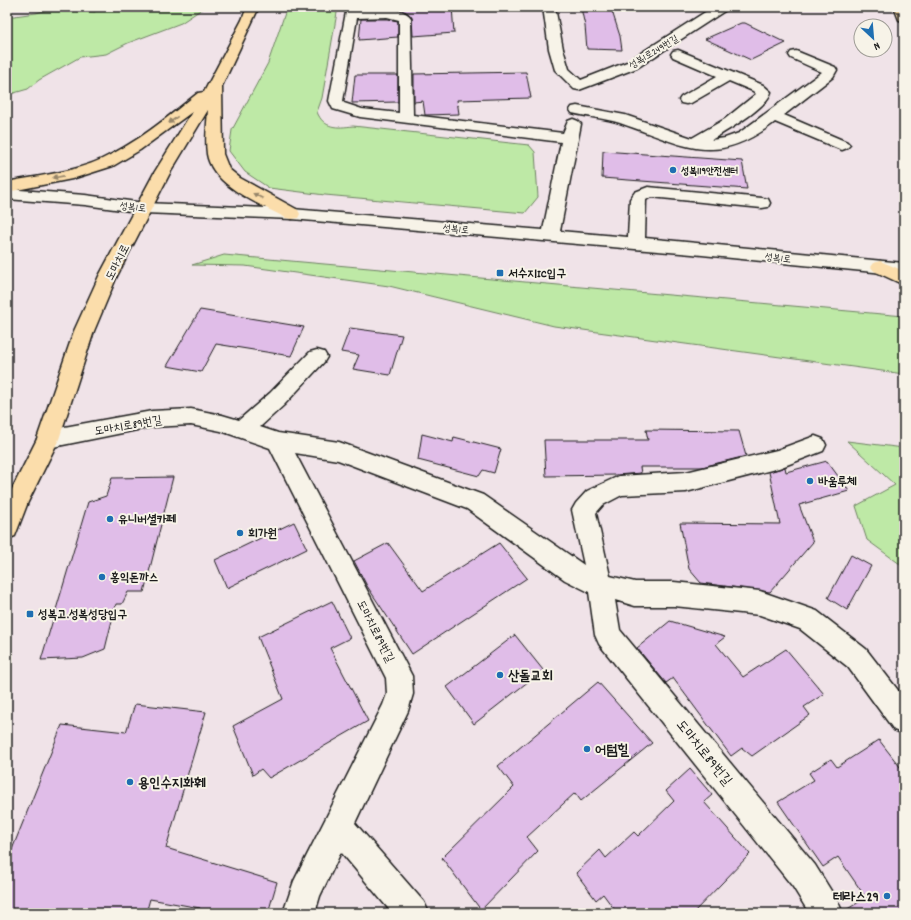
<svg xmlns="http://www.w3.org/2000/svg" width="911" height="920" font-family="Dekko,'Poor Story',sans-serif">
  <rect width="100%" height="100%" fill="#f0e3e8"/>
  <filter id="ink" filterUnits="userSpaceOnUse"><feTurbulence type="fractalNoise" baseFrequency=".025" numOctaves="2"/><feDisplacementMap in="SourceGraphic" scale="8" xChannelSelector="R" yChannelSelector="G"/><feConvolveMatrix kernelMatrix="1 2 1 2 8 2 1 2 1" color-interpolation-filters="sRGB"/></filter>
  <g filter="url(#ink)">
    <path fill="#bee9a6" stroke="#6d8261" d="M 100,7 L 205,7 L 181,23 L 128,43 L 106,54 L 80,57 L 39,80 L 28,89 L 7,95 L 7,17 L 36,13 L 51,9 L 95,12 Z
      M 287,7 L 338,7 L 322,98 L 317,112 C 324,129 337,128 353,126 L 529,145 L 535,152 L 538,197 L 525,213 L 325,195 L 269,188 L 245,172 L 229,151 L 232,130 L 268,63 Z
      M 224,255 L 904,316 L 904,374 L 554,326 L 389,286 L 245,266 L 192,265 Z
      M 847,441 L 904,448 L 904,567 L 867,540 L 856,506 L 895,485 Z"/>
    <path fill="#e0bde8" stroke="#1c1c1c" d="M 362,7 L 452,7 L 454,33 L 413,36 L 412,18 L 408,13 L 395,8 L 362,8 Z
      M 581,8 L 611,8 L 620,36 L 622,50 L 587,49 L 585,26 Z
      M 361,19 L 387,19 L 398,21 L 398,37 L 359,40 Z
      M 741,23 L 745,23 L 786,43 L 751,60 L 705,39 Z
      M 526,72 L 531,98 L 457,100 L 459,114 L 425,115 L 423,101 L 414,102 L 414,74 Z
      M 355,75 L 398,75 L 398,102 L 352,103 Z
      M 603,151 L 742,161 L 747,189 L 602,178 Z
      M 200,310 L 304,327 L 291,356 L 216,344 L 201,372 L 167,366 Z
      M 350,328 L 402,335 L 390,375 L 353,369 L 359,355 L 341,352 Z
      M 646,430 L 739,431 L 746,456 L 702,467 L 640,467 L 641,473 L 617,475 L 546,476 L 544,440 L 648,440 Z
      M 422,434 L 453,442 L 454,437 L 501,449 L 494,473 L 483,470 L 479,476 L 418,460 Z
      M 827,461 L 849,491 L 799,505 L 813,542 L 770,592 L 701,583 L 689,569 L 680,523 L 780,524 L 769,472 L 785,467 L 786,472 Z
      M 173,477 L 144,592 L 128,592 L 122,604 L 116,604 L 105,649 L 83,658 L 41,660 L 88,502 L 106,496 L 112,478 Z
      M 294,522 L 307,549 L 227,588 L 215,560 Z
      M 388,543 L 423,591 L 499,543 L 527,578 L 412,654 L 367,586 L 354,561 Z
      M 851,555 L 871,566 L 847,610 L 828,598 Z
      M 332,601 L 350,638 L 330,648 L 368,721 L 269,778 L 261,769 L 253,775 L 233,726 L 283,699 L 258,637 Z
      M 670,621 L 725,637 L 716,644 L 743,677 L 786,649 L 824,694 L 804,707 L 810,715 L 752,756 L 742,748 L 731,756 L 673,678 L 666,683 L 637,648 Z
      M 515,635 L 543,670 L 474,724 L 447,687 Z
      M 598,682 L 652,743 L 581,801 L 575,793 L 527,837 L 538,851 L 481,910 L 442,858 L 514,787 L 498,766 Z
      M 135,704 L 206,712 L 166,848 L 277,882 L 268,913 L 199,913 L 200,908 L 150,899 L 146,913 L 7,913 L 7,862 L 62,725 L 126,732 Z
      M 879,740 L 904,772 L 904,913 L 844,913 L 844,911 L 866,898 L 838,857 L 823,867 L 778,802 L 814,780 L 809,773 L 831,759 L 837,767 Z
      M 690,769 L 712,795 L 704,802 L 750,854 L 693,913 L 617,913 L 603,894 L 596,900 L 576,873 L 600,850 L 606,858 L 634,832 L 638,836 L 674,801 L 666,791 Z"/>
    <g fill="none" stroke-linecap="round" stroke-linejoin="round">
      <defs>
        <path id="minor" d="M 347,7 L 359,7 L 359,10 C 372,9 403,5 411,18 L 413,115 L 563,133 L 568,121 L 573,119 L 578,121 L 581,124 L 560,231 L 628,237 L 630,199 L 635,192 L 648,187 L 762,198 L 768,199 L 770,203 L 768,207 L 762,208 L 651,197 L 646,200 L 645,238 L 904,263 L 904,275 L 692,254 L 292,219 L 144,213 L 85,205 L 7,199 L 7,189 L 85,195 L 144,203 L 292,209 L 543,230 L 561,142 L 360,117 L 333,109 L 329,101 ZM 387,17 L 399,20 L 399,113 L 362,109 L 344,103 L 343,101 L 357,18 Z
          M 543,7 L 555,7 L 563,49 L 569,69 L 581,80 L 627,62 L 713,7 L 728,7 L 726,10 L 637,68 L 579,90 L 574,89 L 555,70 L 549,49 Z
          M 678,50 L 763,85 L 771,92 C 768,107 725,132 711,140 L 725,138 L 739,133 L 822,72 L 791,58 L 789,55 L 791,52 L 796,51 L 835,67 L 837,70 L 833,77 L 784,115 L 847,142 L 850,145 L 847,148 L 842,150 L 837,148 L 775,122 C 713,169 685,145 620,123 C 604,118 588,117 572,113 L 570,110 L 572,107 L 577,106 L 625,115 L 692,138 L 725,119 L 756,94 L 753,91 L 729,81 L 691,103 L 686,104 L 681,103 L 679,100 L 681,97 L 717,76 L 673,57 L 671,54 L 673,51 Z
          M 317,350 L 324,352 L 327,357 L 324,362 L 284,405 L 260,427 L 278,433 L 339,442 L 483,495 L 584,565 L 572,510 L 576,503 L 587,491 L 619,476 L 686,472 L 777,450 L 815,436 L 823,439 L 826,445 L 823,451 L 779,468 L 686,492 L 622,495 L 603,505 L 596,513 L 610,576 L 635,582 L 674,582 L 760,591 L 817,611 L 866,649 L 904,698 L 904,734 L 894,730 L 848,667 L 800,629 L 760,615 L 674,606 L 635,606 L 615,600 L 620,630 L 815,865 L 838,902 L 843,913 L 809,913 L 793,887 L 599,644 L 595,635 L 589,592 L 565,580 L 467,509 L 338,460 L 295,453 L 412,676 L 413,694 L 408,711 L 355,823 L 424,902 L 429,913 L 392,913 L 341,852 L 320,896 L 315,913 L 283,913 L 294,881 L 383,705 L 387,694 L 386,678 L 270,448 L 221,431 L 191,425 L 152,427 L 48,448 L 40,445 L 37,439 L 40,433 L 48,430 L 152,411 L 191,409 L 222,415 L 239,420 L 270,393 L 310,352 Z"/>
        <path id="major" d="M 247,7 L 259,7 L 222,86 L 223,154 L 229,169 L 240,178 L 298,210 L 300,214 L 298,218 L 292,219 L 286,218 C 260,204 212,186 207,154 C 205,140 207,124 208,110 L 170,173 L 117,276 L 94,331 L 59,439 L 28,502 L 15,536 L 7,539 L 7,499 L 37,439 L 74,331 L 99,276 L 154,173 L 192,112 L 140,150 L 113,166 L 72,179 L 7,192 L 7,182 C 37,176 74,172 102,159 C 137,143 168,117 198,93 L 204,92 L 242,20 Z"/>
        <path id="highway" d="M 894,7 L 904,7 L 904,21 L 899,20 Z
          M 880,261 L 904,271 L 904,285 L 874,271 L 871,267 L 874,263 Z"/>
      </defs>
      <use href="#minor" stroke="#1c1c1c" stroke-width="3"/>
      <use href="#major" stroke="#1c1c1c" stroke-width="3"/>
      <use href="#highway" stroke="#1c1c1c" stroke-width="3"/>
      <use href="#minor" fill="#f7f3e8" fill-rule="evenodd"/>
      <use href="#major" fill="#fbddab" fill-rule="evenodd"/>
      <use href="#highway" fill="#fbddab" fill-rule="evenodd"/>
    </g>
    <defs><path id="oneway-solid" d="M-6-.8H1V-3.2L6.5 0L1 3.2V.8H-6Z"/></defs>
    <g fill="#97866b">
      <use href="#oneway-solid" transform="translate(173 120) rotate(142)"/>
      <use href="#oneway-solid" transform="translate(58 177) rotate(169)"/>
      <use href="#oneway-solid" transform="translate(258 196) rotate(-152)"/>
    </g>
  </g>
  <g fill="#1f6fb2" stroke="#f7f3e8" stroke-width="1.5">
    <circle cx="673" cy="170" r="4"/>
    <rect x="496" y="269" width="8" height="8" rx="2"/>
    <circle cx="810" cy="481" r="4"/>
    <circle cx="110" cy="519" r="4"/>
    <circle cx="240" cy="533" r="4"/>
    <circle cx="102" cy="577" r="4"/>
    <rect x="26" y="610" width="8" height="8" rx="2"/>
    <circle cx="500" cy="675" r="4"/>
    <circle cx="587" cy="749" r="4"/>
    <circle cx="130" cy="782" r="4"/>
    <circle cx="887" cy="896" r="4"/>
  </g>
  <g text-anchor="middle" stroke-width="4" stroke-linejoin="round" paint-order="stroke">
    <g font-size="10" fill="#1c1c1c" stroke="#f7f3e8">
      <text transform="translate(653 51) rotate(-31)" y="4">성복1로249번길</text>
      <text transform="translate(133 206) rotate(6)" y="4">성복1로</text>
      <text transform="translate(456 228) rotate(5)" y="4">성복1로</text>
      <text transform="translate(778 257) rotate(6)" y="4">성복1로</text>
    </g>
    <g font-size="10" font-weight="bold" fill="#1c1c1c" stroke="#f7f3e8" text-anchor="start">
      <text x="681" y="174">성복119안전센터</text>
    </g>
    <g font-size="12" fill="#1c1c1c" stroke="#f7f3e8">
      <text transform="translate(117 262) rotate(-63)" y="4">도마치로</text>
      <text transform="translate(128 425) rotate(-10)" y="4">도마치로89번길</text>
      <text transform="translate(376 631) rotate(63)" y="4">도마치로89번길</text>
    </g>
    <g font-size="12" font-weight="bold" fill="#1c1c1c" stroke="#f7f3e8" text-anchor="start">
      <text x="508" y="277">서수지IC입구</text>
      <text x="818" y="485">바움루체</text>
      <text x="118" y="523">유니버셜카페</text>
      <text x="248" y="537">희가원</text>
      <text x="110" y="581">홍익돈까스</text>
      <text x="38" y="618">성복고.성복성당입구</text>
    </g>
    <g font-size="14" font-weight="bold" fill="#1c1c1c" stroke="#f7f3e8" text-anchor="start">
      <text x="508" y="680">산돌교회</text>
      <text x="595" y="754">어텀힐</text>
      <text x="138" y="787">용인수지화훼</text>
      <text x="879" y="901" text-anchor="end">테라스29</text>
    </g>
    <g font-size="14" fill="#1c1c1c" stroke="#f7f3e8">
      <text transform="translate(705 752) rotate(51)" y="5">도마치로89번길</text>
    </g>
  </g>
  <rect width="911" height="920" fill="none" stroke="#f7f3e8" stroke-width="24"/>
  <rect x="12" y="12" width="887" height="896" fill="none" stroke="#1c1c1c" stroke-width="1.5" filter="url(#ink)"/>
  <g transform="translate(873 38) rotate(154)"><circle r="19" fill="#f7f3e8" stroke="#9f9d96"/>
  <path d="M0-3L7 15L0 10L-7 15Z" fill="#1f6fb2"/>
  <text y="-6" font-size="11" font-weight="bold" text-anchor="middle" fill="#1c1c1c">N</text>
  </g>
</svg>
